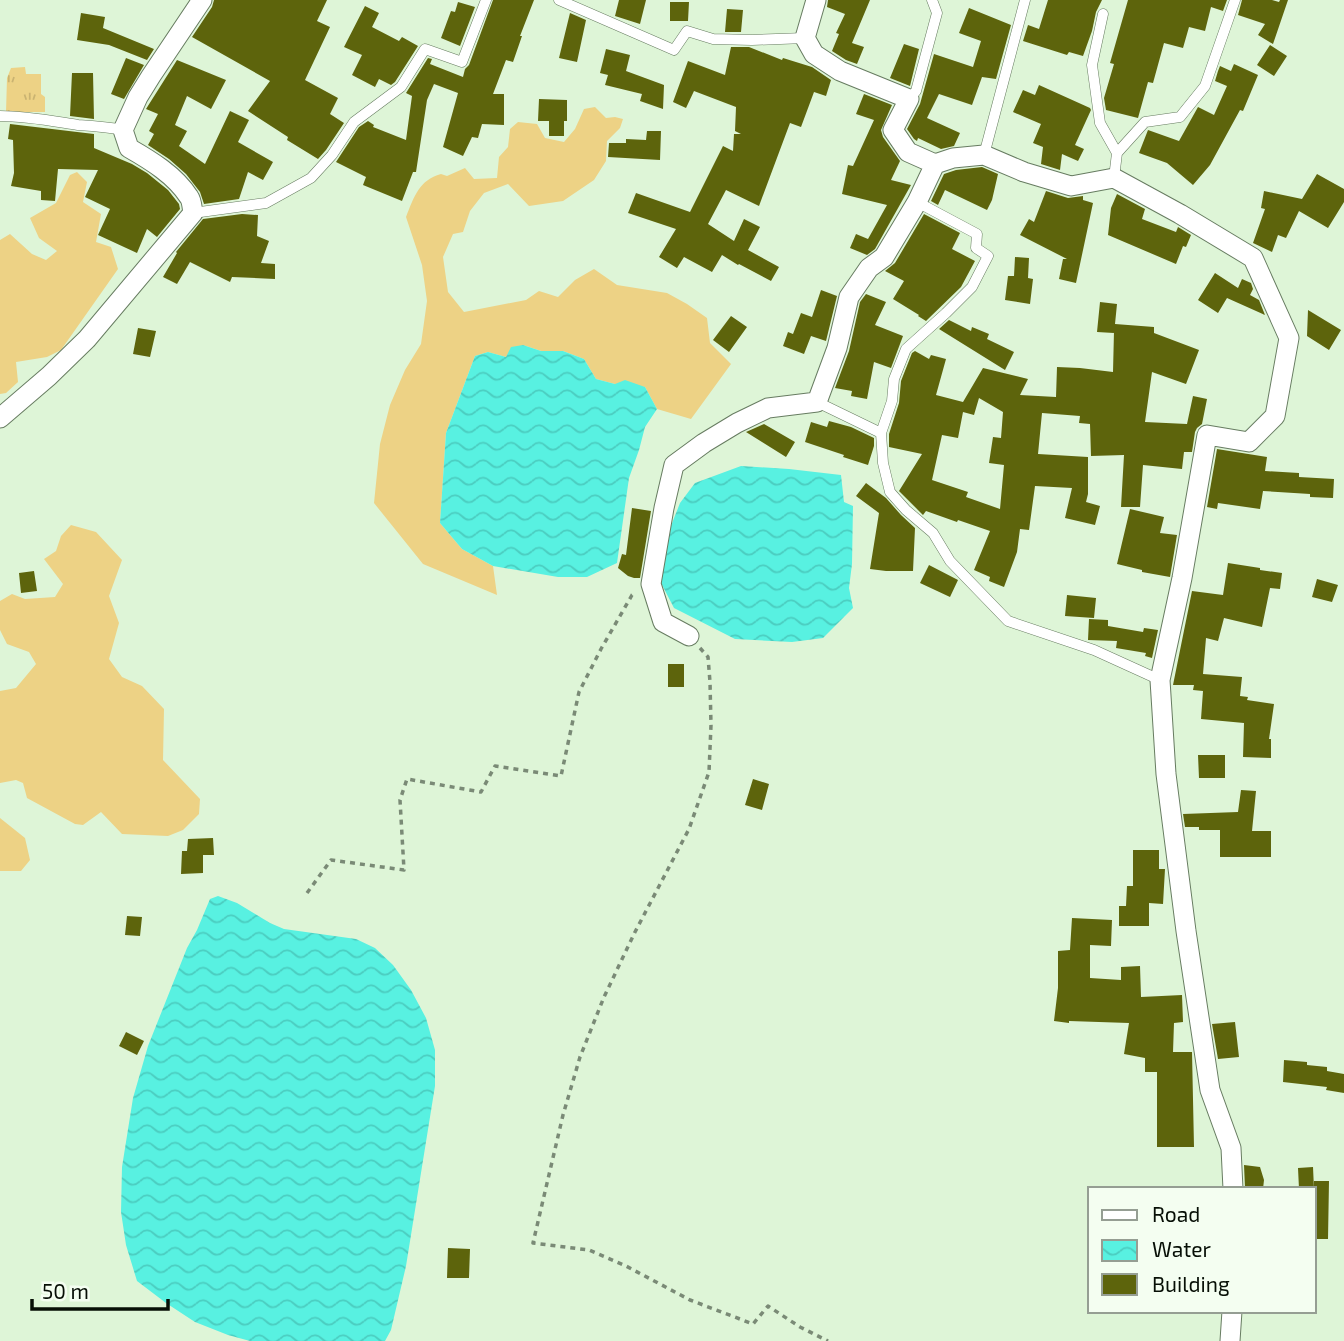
<svg xmlns="http://www.w3.org/2000/svg" width="1344" height="1341" font-family="'Exo 2',sans-serif">
  <defs>
    <pattern id="park-tufts" width="24" height="20" patternUnits="userSpaceOnUse" patternTransform="scale(1.75)"><rect width="24" height="20" fill="#edd285"/><path d="M3 7l-1-3M5 7V3M7 7l1-3M15 17l-1-3M17 17v-4M19 17l1-3" fill="none" stroke="#cab371"/></pattern>
    <pattern id="water-waves" width="16" height="10" patternUnits="userSpaceOnUse" patternTransform="scale(1.75)"><rect width="16" height="10" fill="#58f1e1"/><path d="M0 5q4-4 8 0t8 0" fill="none" stroke="#4bcdc0"/></pattern>
  </defs>
  <rect width="100%" height="100%" fill="#def5d7"/>
  <path fill="#edd285" d="M 595,107 L 606,118 L 615,117 L 623,119 L 620,128 L 607,141 L 606,161 L 594,180 L 563,201 L 529,206 L 508,184 L 484,193 L 470,211 L 463,232 L 453,234 L 443,257 L 448,292 L 464,312 L 526,300 L 539,291 L 558,297 L 575,280 L 594,269 L 617,285 L 667,293 L 687,304 L 707,318 L 710,343 L 731,364 L 691,419 L 657,409 L 645,387 L 615,384 L 596,379 L 584,359 L 563,351 L 541,351 L 523,345 L 506,357 L 488,352 L 475,356 L 446,433 L 440,523 L 462,549 L 493,566 L 497,595 L 423,564 L 374,503 L 380,444 L 390,405 L 405,370 L 421,344 L 427,301 L 422,265 L 406,217 C 414,197 419,180 441,174 L 447,176 L 465,168 L 474,179 L 497,178 L 499,157 L 508,147 L 510,129 L 518,122 L 537,124 L 545,138 L 564,142 L 575,129 L 584,109 Z
    M 77,172 L 87,182 L 83,202 L 101,214 L 96,242 L 111,247 L 118,269 L 61,350 L 47,357 L 16,362 L 18,382 L 6,393 L 0,394 L 0,240 L 10,234 L 32,254 L 46,260 L 57,251 L 39,238 L 30,218 L 56,203 L 70,175 Z
    M 71,525 L 96,532 L 122,560 L 109,596 L 119,623 L 109,659 L 122,677 L 142,686 L 164,709 L 163,760 L 200,799 L 199,814 L 183,830 L 168,836 L 122,834 L 101,812 L 83,825 L 75,824 L 27,798 L 23,783 L 16,780 L 0,783 L 0,691 L 16,688 L 36,664 L 29,652 L 7,644 L 0,630 L 0,601 L 12,594 L 25,599 L 55,597 L 63,584 L 44,559 L 56,551 L 61,536 Z
    M 0,818 L 25,838 L 30,860 L 21,871 L 0,871 Z"/>
  <path fill="url(#park-tufts)" d="M 25,67 L 26,74 L 41,74 L 41,94 L 45,97 L 45,112 L 6,112 L 7,78 L 11,68 Z"/>
  <path fill="url(#water-waves)" d="M 523,345 L 541,351 L 563,351 L 584,359 L 596,379 L 615,384 L 625,380 L 645,387 L 657,409 L 645,427 L 639,450 L 629,478 L 617,563 L 587,577 L 558,577 L 493,566 L 462,549 L 440,523 L 446,433 L 475,356 L 488,352 L 506,357 L 511,347 Z
    M 741,466 L 789,469 L 841,475 L 844,502 L 853,506 L 852,564 L 849,588 L 853,608 L 823,638 L 792,642 L 735,639 L 674,608 L 660,581 L 665,541 L 680,503 L 695,483 Z
    M 218,896 L 237,903 L 270,923 L 284,929 L 356,939 L 375,948 L 393,965 L 411,990 L 426,1018 L 435,1050 L 435,1086 L 406,1266 L 391,1330 L 385,1341 L 250,1341 L 228,1335 L 195,1322 L 166,1303 L 137,1281 L 126,1245 L 121,1212 L 122,1167 L 133,1098 L 148,1046 L 187,948 L 197,930 L 210,899 Z"/>
  <path fill="#5d640c" fill-rule="evenodd" d="M 214,0 L 327,0 L 317,21 L 330,27 L 305,80 L 338,98 L 330,114 L 344,123 L 326,150 L 318,159 L 287,140 L 288,137 L 248,111 L 270,81 L 192,37 L 212,7 Z
    M 493,0 L 534,0 L 520,36 L 522,36 L 513,62 L 506,60 L 493,94 L 504,94 L 504,125 L 482,124 L 478,138 L 472,137 L 463,156 L 443,147 L 458,93 L 434,84 L 427,100 L 416,172 L 413,172 L 402,201 L 363,185 L 366,177 L 336,162 L 359,127 L 368,121 L 374,125 L 373,127 L 406,140 L 412,96 L 406,93 L 428,58 L 432,59 L 430,64 L 463,77 L 465,69 L 469,65 Z
    M 619,0 L 646,0 L 640,24 L 615,16 Z
    M 828,0 L 870,0 L 852,43 L 864,47 L 857,64 L 846,60 L 832,51 L 839,34 L 836,33 L 845,14 L 827,7 Z
    M 1048,0 L 1102,0 L 1096,12 L 1092,31 L 1083,56 L 1069,52 L 1067,55 L 1023,41 L 1028,25 L 1039,29 Z
    M 1128,0 L 1227,0 L 1223,11 L 1211,7 L 1205,31 L 1189,27 L 1183,48 L 1164,43 L 1153,83 L 1148,82 L 1138,118 L 1106,110 L 1104,98 L 1114,64 L 1110,63 Z
    M 1242,0 L 1272,0 L 1279,2 L 1280,0 L 1288,0 L 1273,44 L 1258,35 L 1265,24 L 1238,15 Z
    M 458,2 L 475,7 L 460,46 L 441,38 L 451,11 L 455,12 Z
    M 670,2 L 689,2 L 688,21 L 670,21 Z
    M 365,6 L 379,13 L 372,27 L 399,41 L 402,37 L 418,46 L 395,82 L 391,85 L 379,79 L 375,87 L 352,75 L 362,55 L 344,47 Z
    M 969,8 L 1011,25 L 996,79 L 982,77 L 972,105 L 939,94 L 927,118 L 960,133 L 954,146 L 941,149 L 918,138 L 917,141 L 914,139 L 907,129 L 920,104 L 934,54 L 973,67 L 981,41 L 959,33 Z
    M 727,9 L 743,10 L 741,32 L 725,32 Z
    M 81,13 L 105,17 L 103,28 L 154,49 L 147,60 L 109,45 L 77,40 Z
    M 570,13 L 586,20 L 577,62 L 559,58 Z
    M 904,44 L 919,49 L 910,86 L 890,78 Z
    M 1270,45 L 1287,56 L 1274,76 L 1257,65 Z
    M 731,47 L 749,47 L 782,60 L 783,58 L 812,67 L 831,80 L 826,96 L 814,92 L 801,127 L 790,123 L 759,206 L 726,190 L 708,224 L 734,241 L 744,219 L 760,227 L 748,250 L 779,267 L 771,281 L 739,264 L 738,265 L 722,255 L 712,272 L 684,257 L 677,268 L 659,257 L 676,229 L 628,213 L 636,193 L 690,212 L 723,146 L 733,151 L 734,134 L 741,134 L 735,131 L 736,107 L 694,91 L 686,108 L 673,102 L 688,61 L 725,75 Z
    M 606,49 L 630,55 L 626,71 L 664,85 L 663,109 L 640,101 L 642,94 L 605,85 L 608,75 L 600,73 Z
    M 126,58 L 144,65 L 124,99 L 111,94 Z
    M 177,60 L 226,80 L 211,109 L 187,96 L 175,125 L 187,131 L 179,146 L 205,164 L 230,111 L 249,120 L 238,142 L 273,162 L 263,180 L 248,172 L 239,199 L 204,204 L 200,192 L 186,174 L 169,159 L 148,145 L 154,134 L 149,131 L 158,114 L 146,109 Z
    M 1234,64 L 1258,75 L 1243,111 L 1240,110 L 1210,165 L 1193,185 L 1167,163 L 1139,153 L 1148,130 L 1179,141 L 1198,107 L 1214,115 L 1227,86 L 1215,81 L 1218,71 L 1220,66 L 1231,71 Z
    M 72,73 L 93,73 L 94,119 L 70,116 Z
    M 1039,85 L 1090,108 L 1091,110 L 1075,145 L 1084,149 L 1078,161 L 1062,154 L 1060,170 L 1041,164 L 1043,147 L 1033,143 L 1041,124 L 1013,112 L 1023,90 L 1035,95 Z
    M 864,94 L 892,105 L 881,130 L 883,137 L 900,161 L 891,180 L 911,185 L 875,249 L 867,255 L 850,248 L 856,234 L 868,239 L 887,205 L 842,194 L 848,165 L 853,166 L 874,120 L 856,114 Z
    M 539,99 L 567,100 L 567,121 L 564,121 L 564,136 L 549,136 L 549,121 L 538,121 Z
    M 10,124 L 94,134 L 94,148 L 132,164 L 147,173 L 168,190 L 179,204 L 180,209 L 157,237 L 147,229 L 137,253 L 98,235 L 110,209 L 85,197 L 98,170 L 58,169 L 55,201 L 41,200 L 41,191 L 11,186 L 14,173 L 13,140 L 8,139 Z
    M 647,131 L 661,131 L 660,160 L 608,157 L 609,143 L 626,143 L 626,139 L 646,140 Z
    M 982,167 L 998,174 L 992,200 L 987,210 L 945,190 L 938,205 L 931,201 L 944,174 L 956,170 Z
    M 1317,174 L 1344,189 L 1344,202 L 1328,228 L 1299,211 L 1286,238 L 1278,235 L 1272,252 L 1253,243 L 1265,209 L 1261,208 L 1264,191 L 1302,199 Z
    M 1046,191 L 1068,198 L 1083,196 L 1083,200 L 1093,203 L 1076,283 L 1059,279 L 1063,259 L 1067,259 L 1020,235 L 1029,219 L 1034,222 Z
    M 1117,194 L 1145,209 L 1142,219 L 1176,232 L 1178,227 L 1191,235 L 1186,247 L 1183,246 L 1176,264 L 1108,235 L 1111,208 Z
    M 242,214 L 258,215 L 257,236 L 269,241 L 261,263 L 275,264 L 275,279 L 232,277 L 230,282 L 190,262 L 177,284 L 163,277 L 177,253 L 176,252 L 203,219 Z
    M 924,214 L 960,233 L 952,249 L 975,261 L 961,287 L 926,321 L 918,316 L 919,315 L 893,299 L 904,281 L 885,271 L 895,263 Z
    M 1015,257 L 1029,258 L 1028,278 L 1033,279 L 1030,304 L 1005,300 L 1008,276 L 1014,276 Z
    M 1215,273 L 1238,288 L 1242,279 L 1251,283 L 1253,289 L 1250,295 L 1259,300 L 1265,315 L 1227,298 L 1218,313 L 1198,300 Z
    M 821,290 L 837,296 L 826,341 L 811,336 L 804,354 L 783,346 L 788,332 L 793,334 L 801,313 L 812,317 Z
    M 866,294 L 886,302 L 875,325 L 903,336 L 891,368 L 874,362 L 867,399 L 851,396 L 852,391 L 835,388 L 849,351 L 860,302 Z
    M 1100,302 L 1117,304 L 1115,324 L 1154,327 L 1154,333 L 1199,350 L 1186,384 L 1152,372 L 1145,422 L 1187,424 L 1193,396 L 1207,399 L 1202,424 L 1197,428 L 1195,432 L 1192,452 L 1184,452 L 1182,469 L 1143,465 L 1140,507 L 1121,507 L 1124,455 L 1091,456 L 1090,424 L 1079,423 L 1080,416 L 1042,413 L 1038,454 L 1088,457 L 1088,494 L 1086,502 L 1100,506 L 1095,525 L 1065,518 L 1072,488 L 1035,486 L 1029,530 L 1020,529 L 1017,552 L 1004,587 L 989,581 L 990,577 L 974,570 L 990,531 L 958,520 L 957,522 L 926,511 L 923,515 L 899,491 L 922,454 L 889,447 L 889,434 L 899,403 L 901,381 L 912,353 L 915,351 L 929,359 L 931,355 L 946,359 L 936,395 L 963,402 L 983,368 L 1028,379 L 1020,395 L 1056,397 L 1057,367 L 1080,368 L 1113,372 L 1114,331 L 1114,333 L 1097,332 ZM 979,398 L 1003,412 L 1001,438 L 993,437 L 989,463 L 1004,465 L 1000,509 L 966,497 L 968,492 L 932,480 L 942,435 L 958,438 L 963,412 L 974,415 Z
    M 1308,310 L 1341,330 L 1329,350 L 1307,336 Z
    M 731,316 L 747,327 L 729,352 L 713,340 Z
    M 949,320 L 971,331 L 972,327 L 989,334 L 987,339 L 1014,352 L 1005,370 L 939,329 Z
    M 138,328 L 156,331 L 150,357 L 133,354 Z
    M 829,421 L 851,427 L 874,438 L 874,446 L 868,465 L 843,457 L 844,455 L 805,442 L 811,422 L 827,427 Z
    M 764,424 L 795,442 L 786,457 L 746,432 Z
    M 1217,449 L 1267,457 L 1265,471 L 1299,473 L 1299,477 L 1334,479 L 1333,498 L 1310,497 L 1310,494 L 1263,491 L 1260,509 L 1218,503 L 1217,509 L 1207,507 Z
    M 866,483 L 886,498 L 901,515 L 915,528 L 913,571 L 886,571 L 870,569 L 879,513 L 856,496 Z
    M 632,508 L 651,511 L 640,578 L 634,578 L 628,576 L 618,568 L 622,554 L 626,555 Z
    M 1130,509 L 1164,517 L 1160,533 L 1177,535 L 1170,577 L 1142,572 L 1142,570 L 1117,564 Z
    M 1228,563 L 1260,568 L 1260,570 L 1282,573 L 1280,589 L 1270,588 L 1262,627 L 1224,618 L 1218,641 L 1206,638 L 1203,674 L 1242,677 L 1240,696 L 1248,697 L 1247,700 L 1274,704 L 1269,739 L 1271,739 L 1271,758 L 1243,757 L 1244,723 L 1201,719 L 1203,691 L 1193,690 L 1194,685 L 1173,685 L 1192,591 L 1223,595 Z
    M 929,565 L 958,580 L 950,597 L 920,583 Z
    M 34,571 L 37,591 L 21,593 L 19,573 Z
    M 1317,579 L 1338,585 L 1332,602 L 1312,597 Z
    M 1067,595 L 1096,598 L 1094,618 L 1065,616 Z
    M 1089,619 L 1108,620 L 1108,626 L 1143,632 L 1144,628 L 1158,630 L 1152,658 L 1145,656 L 1146,653 L 1116,648 L 1117,641 L 1088,640 Z
    M 668,664 L 684,664 L 684,687 L 668,687 Z
    M 1198,755 L 1225,755 L 1225,778 L 1199,778 Z
    M 753,779 L 769,784 L 762,810 L 745,805 Z
    M 1241,790 L 1256,791 L 1252,831 L 1271,831 L 1271,857 L 1220,857 L 1220,830 L 1199,830 L 1199,827 L 1185,827 L 1183,814 L 1238,812 Z
    M 213,838 L 214,855 L 203,855 L 203,873 L 181,874 L 182,851 L 187,851 L 188,839 Z
    M 1133,850 L 1159,850 L 1159,869 L 1165,869 L 1163,904 L 1149,903 L 1149,926 L 1119,926 L 1119,906 L 1126,906 L 1127,886 L 1133,886 Z
    M 127,916 L 142,917 L 140,936 L 125,935 Z
    M 1072,918 L 1112,920 L 1111,946 L 1090,945 L 1090,978 L 1121,980 L 1121,967 L 1140,966 L 1141,997 L 1182,995 L 1183,1022 L 1174,1023 L 1173,1052 L 1192,1052 L 1194,1147 L 1157,1147 L 1157,1072 L 1145,1072 L 1145,1058 L 1124,1054 L 1129,1023 L 1069,1021 L 1069,1023 L 1054,1021 L 1058,988 L 1058,951 L 1070,950 Z
    M 1235,1022 L 1239,1057 L 1218,1059 L 1212,1024 Z
    M 126,1032 L 144,1041 L 137,1055 L 119,1046 Z
    M 1284,1060 L 1307,1062 L 1307,1065 L 1327,1067 L 1327,1071 L 1344,1074 L 1344,1093 L 1326,1090 L 1327,1087 L 1283,1082 Z
    M 1244,1165 L 1260,1167 L 1264,1180 L 1263,1189 L 1245,1188 Z
    M 1313,1167 L 1314,1189 L 1299,1189 L 1298,1168 Z
    M 1314,1181 L 1329,1181 L 1328,1239 L 1314,1239 Z
    M 448,1248 L 470,1249 L 469,1278 L 447,1278 Z"/>
  <g fill="none" stroke-linecap="round" stroke-linejoin="round">
    <defs>
      <path id="service" d="M 559,0 L 674,50 L 687,31 L 713,39 L 752,40 L 805,38
        M 1103,14 L 1092,65 L 1100,123 L 1117,153
        M 909,99 L 916,91 L 937,13 L 932,0
        M 0,116 C 27,116 52,121 78,125 C 93,126 108,127 123,130
        M 984,155 L 1025,0
        M 1114,178 L 1117,153 L 1145,122 L 1180,117 L 1205,86 L 1235,0
        M 193,213 L 266,203 L 311,178 L 332,155 L 354,122 L 401,87 L 425,49 L 462,62 L 486,0
        M 817,402 L 881,433 L 883,463 L 890,492 L 906,510 L 933,533 L 950,561 L 1008,621 L 1094,650 L 1160,680
        M 881,433 L 892,401 L 894,379 L 906,349 L 946,313 L 972,287 L 988,256 L 976,248 L 977,234 L 917,202"/>
      <path id="minor" d="M 935,164 L 953,158 L 984,155 L 1024,172 L 1071,186 L 1114,178 L 1180,214 L 1253,258 L 1289,338 L 1275,416 L 1249,442 L 1207,435 L 1182,578 L 1160,680 L 1166,774 L 1186,931 L 1210,1090 L 1231,1148 L 1233,1189
        M 0,418 L 49,376 L 87,339 L 193,213 C 192,208 192,201 189,197 C 175,175 150,160 129,148 L 123,130 L 138,97 L 151,76 L 202,0
        M 689,636 L 663,622 L 651,584 L 664,508 L 674,465 L 704,443 L 737,423 L 768,408 L 817,402 L 837,348 L 849,297 L 869,268 L 884,257 L 917,202 L 935,164 L 908,152 L 893,130 L 909,99 L 840,71 L 814,54 L 805,38 L 816,0
        M 1230,1341 L 1232,1311"/>
    </defs>
    <use href="#service" stroke="#677c61" stroke-width="11"/>
    <use href="#minor" stroke="#677c61" stroke-width="21"/>
    <path stroke="#7a8a76" stroke-width="3.5" stroke-dasharray="5 5" stroke-linecap="butt" d="M 700,648 L 708,657 L 710,682 L 711,725 L 709,772 L 689,829 L 635,932 L 604,997 L 580,1057 L 563,1115 L 533,1243 L 589,1250 L 626,1266 L 690,1300 L 753,1324 L 768,1306 L 800,1327 L 828,1341
      M 307,893 L 331,860 L 404,870 L 400,800 L 407,779 L 481,792 L 495,766 L 561,776 L 579,692 L 601,649 L 632,595 L 636,592"/>
    <use href="#service" stroke="#fff" stroke-width="10"/>
    <use href="#minor" stroke="#fff" stroke-width="19"/>
  </g>
  <rect x="1088" y="1187" width="228" height="126" fill="#f4fef1" stroke="#959e93" stroke-width="2"/>
  <rect x="1102" y="1210" width="35" height="10" fill="#ffffff" stroke="#959e93" stroke-width="2"/>
  <text x="1152" y="1222" font-size="21" fill="#070f06">Road</text>
  <rect x="1102" y="1240" width="35" height="21" fill="url(#water-waves)" stroke="#959e93" stroke-width="2"/>
  <text x="1152" y="1257" font-size="21" fill="#070f06">Water</text>
  <rect x="1102" y="1274" width="35" height="21" fill="#5d640c" stroke="#959e93" stroke-width="2"/>
  <text x="1152" y="1292" font-size="21" fill="#070f06">Building</text>
  <path d="M32 1299v10h136v-10" fill="none" stroke="#070f06" stroke-width="3.5"/>
  <text x="42" y="1299" font-size="21" fill="#070f06" stroke="#f4fef1" stroke-width="5" paint-order="stroke">50 m</text>
</svg>
